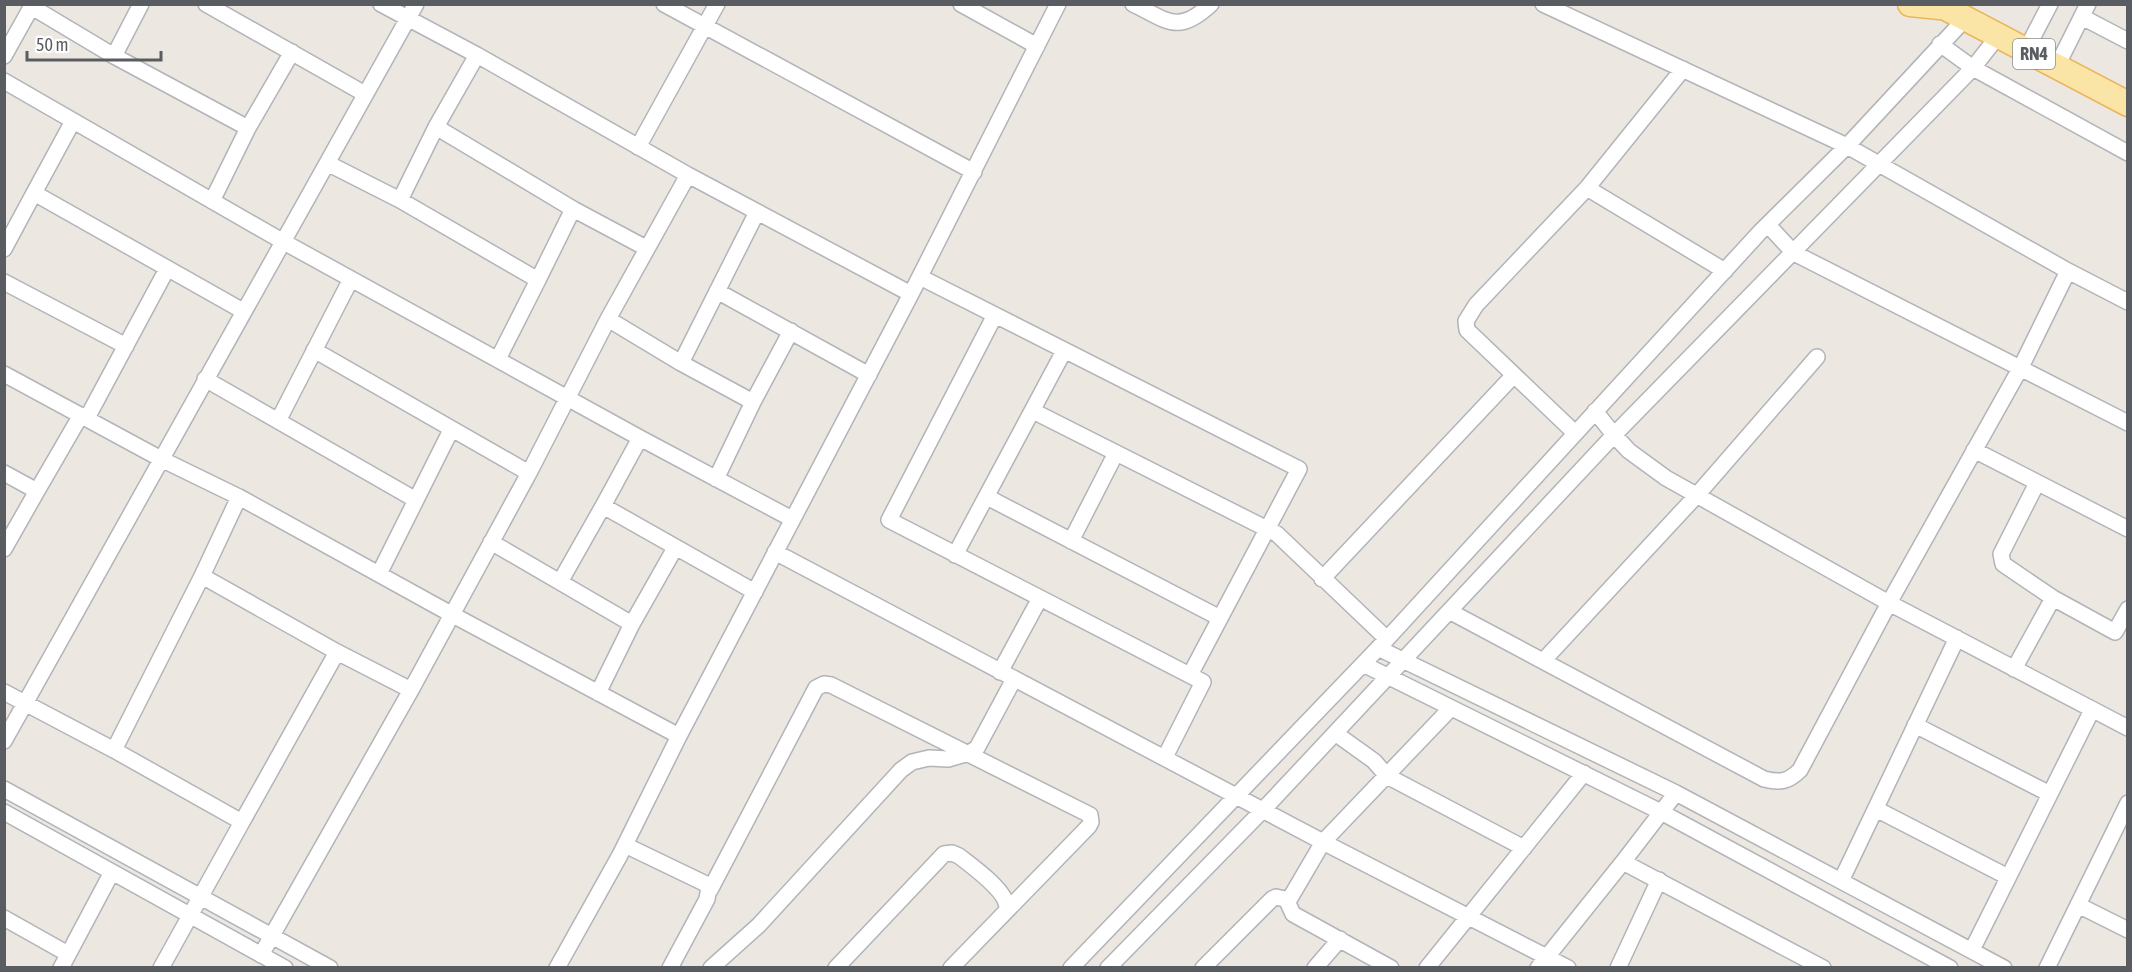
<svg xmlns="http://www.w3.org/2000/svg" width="2132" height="972" font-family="'Asap Condensed',sans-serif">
  <rect width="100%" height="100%" fill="#ece8e1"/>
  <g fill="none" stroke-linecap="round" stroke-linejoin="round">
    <defs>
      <path id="minor" d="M 206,4 L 365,94
        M 381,4 L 477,55 L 688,175 L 911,294
        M 664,4 L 974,172
        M 961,4 L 1037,46
        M 1133,4 C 1168,21 1178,35 1211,4
        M 32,7 L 114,56 L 248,128 L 212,201
        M 2082,17 L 2128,41
        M 1940,44 L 1973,68 L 2128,153
        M 2026,50 L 2050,4
        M 477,55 L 436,127 L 573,209
        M 4,56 L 33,4
        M 114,56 L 141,4
        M 2057,66 L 2088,4
        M 4,81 L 282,241 L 640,438 L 792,519
        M 73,121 L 34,193 L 243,311
        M 248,128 L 292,52
        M 638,147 L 717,4
        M 327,163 L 400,200 L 538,280 L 573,209 L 646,248
        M 1587,188 L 1725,271
        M 400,200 L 436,127
        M 1768,225 L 1794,253 L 2128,423
        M 4,249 L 34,193
        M 2068,271 L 2128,302
        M 920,277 L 1299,469 L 1190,675
        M 4,282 L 126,346
        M 717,291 L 869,375
        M 995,315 L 889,520 L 1203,682 L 1165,757
        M 608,319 L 681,363 L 753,402
        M 314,350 L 529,473
        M 498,359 L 538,280
        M 681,363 L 757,212
        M 4,374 L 161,459 L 239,497 L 451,614 L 679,736
        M 205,379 L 416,500 L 379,574
        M 1033,411 L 1277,534 L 1387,639
        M 1595,411 L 1614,435 L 1629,451 L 1666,478 L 1889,603 L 2128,728
        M 87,418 L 167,269
        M 278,421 L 351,279
        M 1575,433 L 1467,330 L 1466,321 L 1476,305 L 1587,188 L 1683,69
        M 640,438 L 603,506 L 755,592
        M 1974,450 L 2128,529
        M 4,473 L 37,491 L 81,415
        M 716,479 L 753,402 L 791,331
        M 2037,483 L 2001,554 L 2003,564 L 2053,598
        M 987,497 L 1220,618
        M 416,500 L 451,430
        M 1071,541 L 1116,453
        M 491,542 L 632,624 L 598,693
        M 4,549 L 37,491
        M 775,552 L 1323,842 L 1568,968
        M 955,555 L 1064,351
        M 202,576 L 337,652 L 411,690
        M 1322,579 L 1513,376
        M 560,582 L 603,506
        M 1449,611 L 1764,779 C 1780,783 1788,782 1800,770 L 1889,603 L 2021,367 L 2068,271 L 1847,146 L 1543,4
        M 632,624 L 675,548
        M 1378,648 L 1676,793 L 2004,968
        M 1543,661 L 1697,495 L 1817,357
        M 1363,664 L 1661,812 L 1950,968
        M 2014,669 L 2053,598 L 2115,632 L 2128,609
        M 1000,672 L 1040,598
        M 4,692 L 114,750 L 242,822 L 161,968
        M 1915,725 L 2050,794
        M 1335,733 L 1374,761 L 1387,776 L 1524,848
        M 4,741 L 416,4
        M 114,750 L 202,576 L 239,497
        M 4,789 L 330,968
        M 1676,793 L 1623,862 L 1823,968
        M 1876,809 L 2008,877
        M 4,812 L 285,968
        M 242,822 L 337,652
        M 625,845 L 706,884 L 709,887 L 707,899 L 670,968
        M 1841,881 L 1957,638
        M 710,890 L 816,688 L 824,684 L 831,685 L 1090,815 L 1091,822 L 1089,826 L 951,968
        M 2078,905 L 2128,930
        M 4,918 L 68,954
        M 1972,950 L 2092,710
        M 261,955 L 411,690 L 529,473 L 608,319 L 688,175
        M 61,968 L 112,872
        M 557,968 L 620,855 L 679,736 L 911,294 L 1058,4
        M 711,968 L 759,925 L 901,770 L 912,762 L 929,758 L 948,759 L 969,753 L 977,748 L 1014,679
        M 836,968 L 944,854 L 952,853 L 959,856 C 973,867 1006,890 1007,907
        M 1071,968 L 1387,639 L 1760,232 L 1847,146 L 1965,19
        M 1108,968 L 1263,810 L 1614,435 L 1973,68 L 1998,36
        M 1203,968 L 1272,899 L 1276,897 L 1289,900
        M 1315,968 L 1340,939
        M 1391,968 L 1293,914 L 1288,903 L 1289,900 L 1323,842 L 1451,708
        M 1427,968 L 1584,773
        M 1538,968 L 1623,862
        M 1618,968 L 1659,880
        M 2047,968 L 2128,803"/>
      <path id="primary" d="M 1910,4 L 1940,7
        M 1938,4 L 2128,104"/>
    </defs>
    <use href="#minor" stroke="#b1b4b8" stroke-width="18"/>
    <use href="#primary" stroke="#ebb45a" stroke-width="27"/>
    <use href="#minor" stroke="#fff" stroke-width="15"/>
    <use href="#primary" stroke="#fbe5a6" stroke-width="24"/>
  </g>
  <g text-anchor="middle" stroke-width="4.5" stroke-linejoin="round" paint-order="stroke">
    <rect fill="#fff" stroke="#8b8e90" stroke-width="1.5" x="2013" y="39" width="42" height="30" rx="4.5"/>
    <g font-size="18" font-weight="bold" fill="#595d61">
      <text x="2034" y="60">RN4</text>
    </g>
  </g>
  <rect width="2132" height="972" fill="none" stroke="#595d61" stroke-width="12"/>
  <path d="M27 51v9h134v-9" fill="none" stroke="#595d61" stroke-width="3"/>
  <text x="36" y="51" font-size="18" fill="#595d61" stroke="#ffffff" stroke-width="4.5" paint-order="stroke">50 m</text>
</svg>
